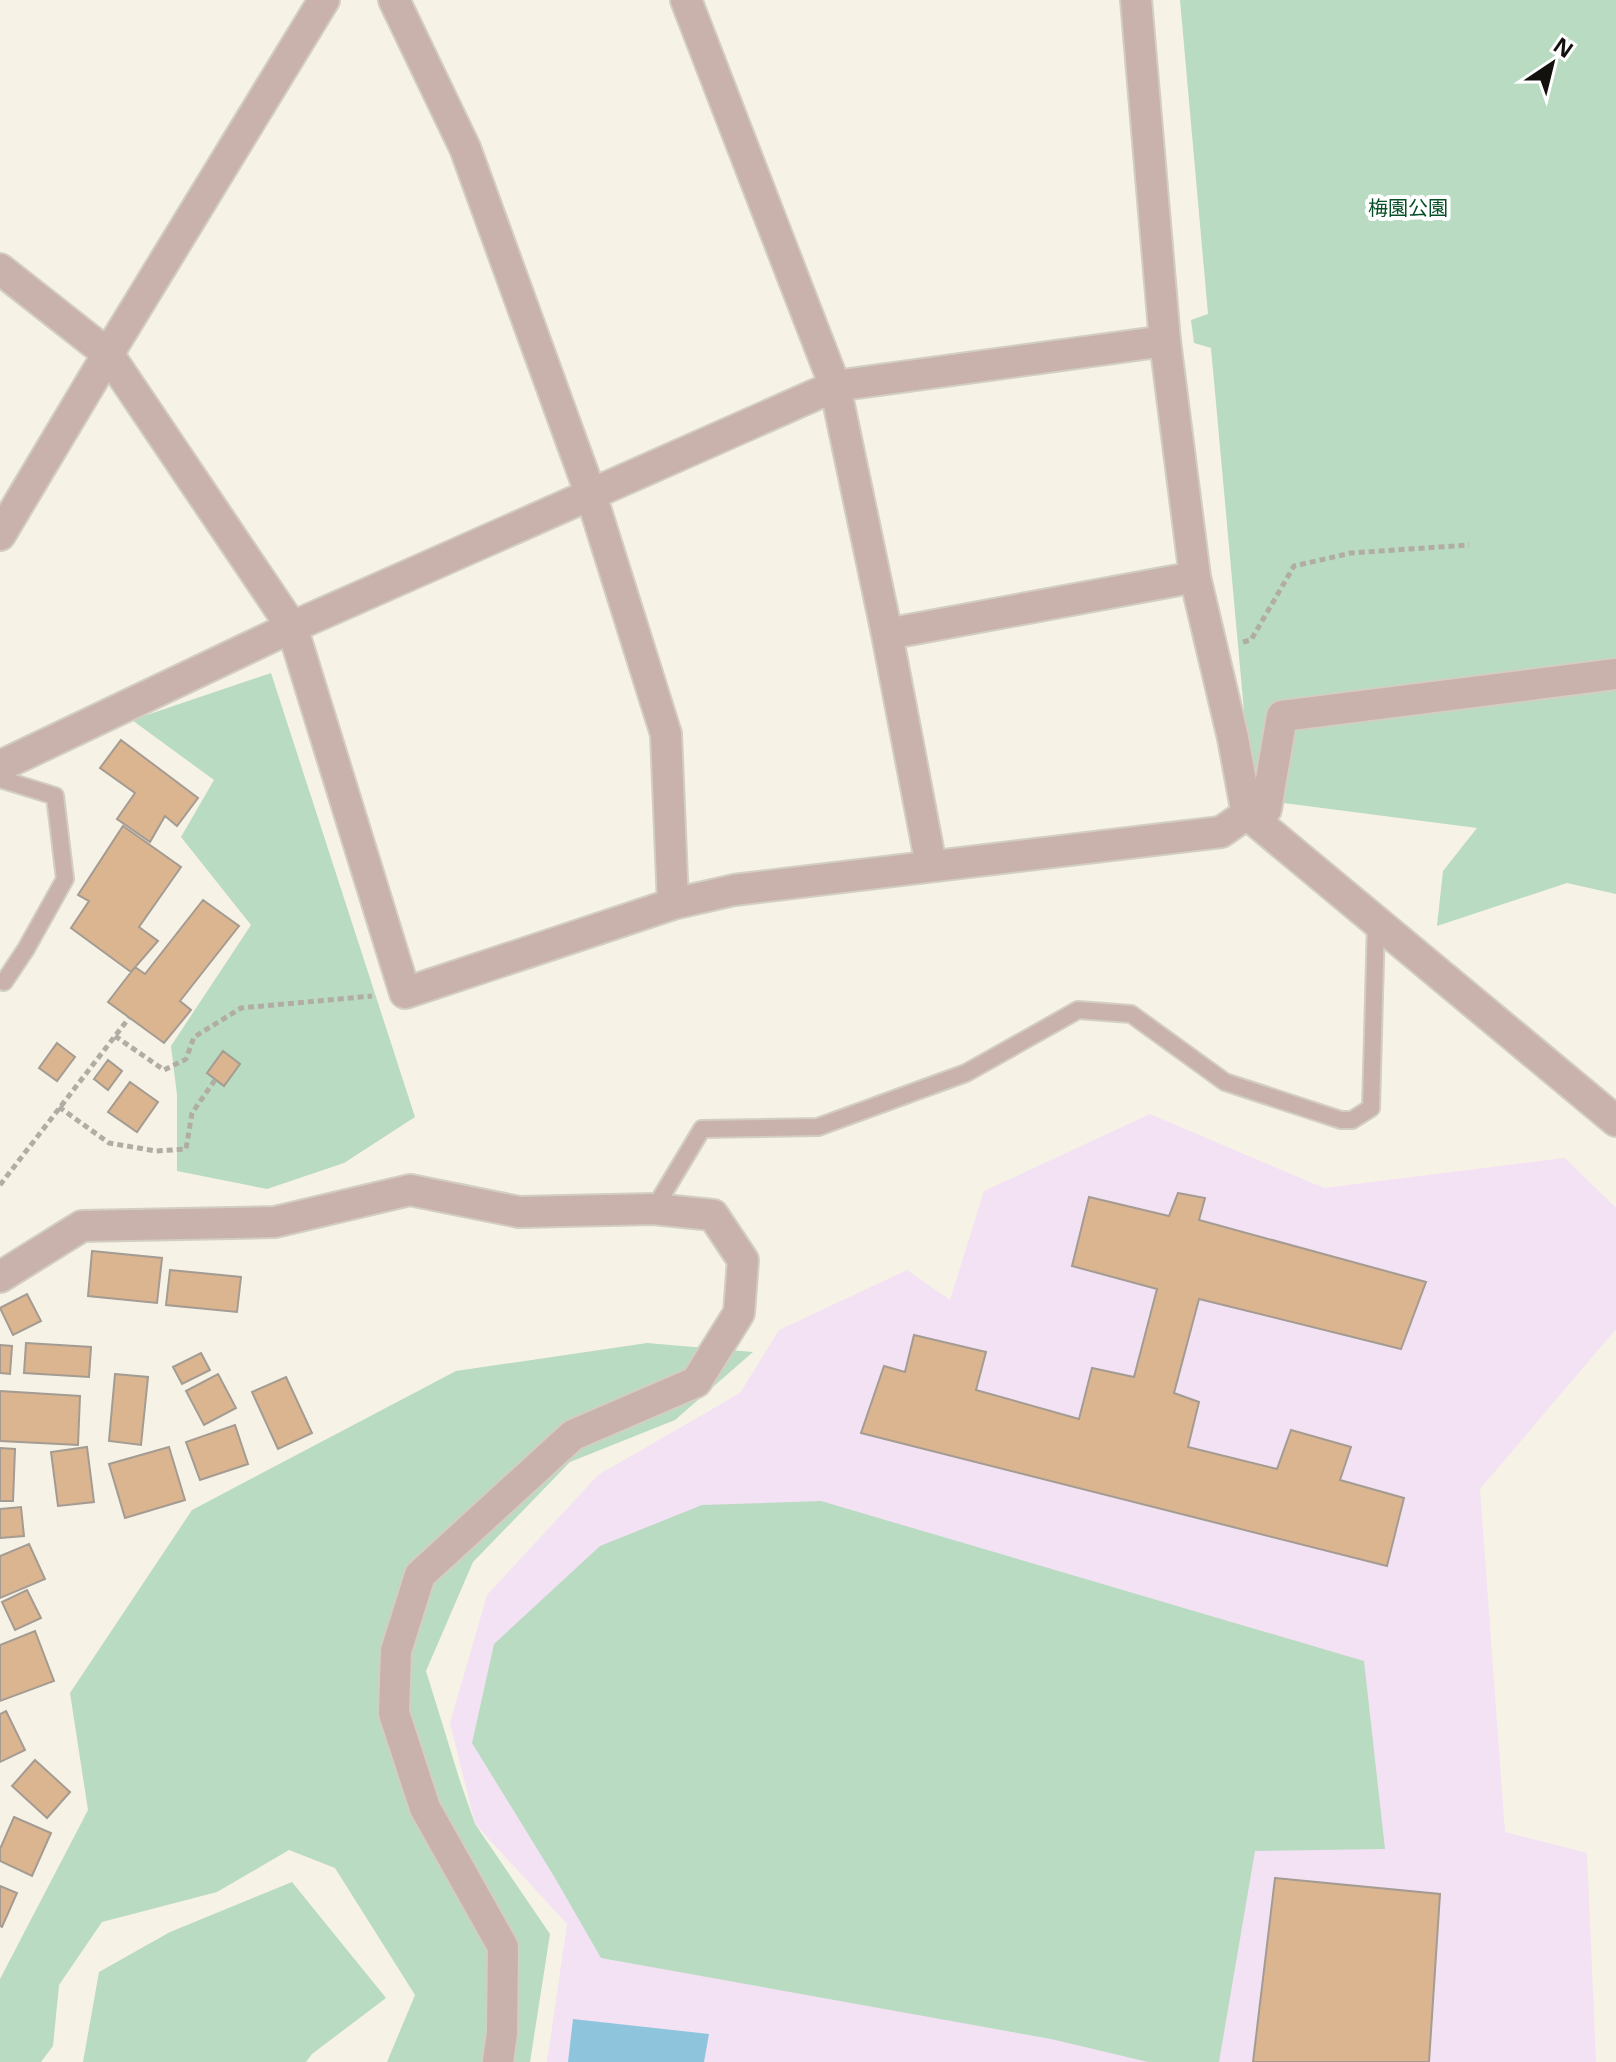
<svg xmlns="http://www.w3.org/2000/svg" width="1616" height="2062" font-family="'Noto Sans','Noto Sans JP',sans-serif">
  <rect width="100%" height="100%" fill="#f7f2e6"/>
  <path fill="#f3e2f4" d="M 1150,1114 L 1324,1188 L 1565,1158 L 1616,1208 L 1616,1329 L 1480,1489 L 1505,1832 L 1587,1853 L 1596,2062 L 547,2062 L 567,1924 L 475,1824 L 450,1723 L 487,1595 L 598,1475 L 740,1393 L 779,1330 L 907,1270 L 950,1300 L 984,1191 Z"/>
  <path fill="#b9dbc1" d="M 1180,0 L 1616,0 L 1616,894 L 1567,883 L 1437,926 L 1443,871 L 1477,828 L 1252,799 L 1211,348 L 1194,343 L 1191,320 L 1208,314 Z
    M 271,673 L 415,1117 L 344,1163 L 267,1189 L 177,1171 L 177,1095 L 171,1046 L 251,925 L 181,837 L 214,780 L 132,720 Z
    M 647,1343 L 753,1352 L 675,1420 L 570,1462 L 473,1562 L 426,1671 L 460,1781 L 475,1824 L 550,1934 L 530,2062 L 387,2062 L 415,1995 L 335,1868 L 289,1850 L 217,1892 L 102,1922 L 59,1985 L 53,2046 L 41,2062 L 0,2062 L 0,1979 L 88,1810 L 70,1693 L 192,1510 L 456,1371 Z
    M 821,1501 L 1364,1661 L 1385,1849 L 1255,1851 L 1219,2062 L 1148,2062 L 1051,2039 L 601,1958 L 555,1878 L 472,1743 L 494,1644 L 600,1546 L 702,1505 Z
    M 292,1882 L 386,1998 L 312,2054 L 306,2062 L 83,2062 L 99,1972 L 170,1932 Z"/>
  <path fill="#8fc5dc" d="M 573,2019 L 709,2034 L 704,2062 L 568,2062 Z"/>
  <path fill="#dab590" stroke="#a49b92" stroke-width="2" d="M 121,740 L 198,798 L 177,826 L 165,816 L 150,842 L 117,819 L 135,793 L 100,768 Z
    M 123,826 L 181,867 L 139,927 L 158,941 L 131,972 L 71,928 L 89,901 L 78,895 Z
    M 203,900 L 239,926 L 180,1001 L 191,1010 L 164,1043 L 108,1002 L 135,967 L 145,974 Z
    M 57,1043 L 75,1057 L 57,1081 L 39,1068 Z
    M 223,1051 L 240,1064 L 224,1086 L 207,1073 Z
    M 108,1060 L 122,1071 L 108,1090 L 94,1079 Z
    M 130,1082 L 158,1102 L 137,1132 L 108,1112 Z
    M 1178,1193 L 1205,1198 L 1199,1220 L 1426,1282 L 1401,1349 L 1199,1299 L 1174,1393 L 1199,1402 L 1188,1447 L 1277,1469 L 1291,1430 L 1351,1447 L 1340,1480 L 1404,1498 L 1387,1566 L 861,1433 L 884,1366 L 905,1372 L 914,1335 L 986,1352 L 976,1390 L 1079,1419 L 1092,1368 L 1134,1377 L 1157,1289 L 1072,1266 L 1089,1197 L 1169,1216 Z
    M 92,1251 L 162,1258 L 157,1303 L 88,1296 Z
    M 170,1270 L 241,1277 L 237,1312 L 166,1305 Z
    M 27,1294 L 41,1321 L 13,1335 L 0,1308 Z
    M 26,1343 L 91,1347 L 89,1377 L 24,1373 Z
    M 0,1345 L 12,1346 L 10,1374 L 0,1373 Z
    M 201,1353 L 210,1370 L 182,1384 L 173,1367 Z
    M 115,1374 L 148,1377 L 141,1445 L 109,1441 Z
    M 218,1374 L 236,1408 L 204,1425 L 186,1391 Z
    M 286,1377 L 312,1433 L 278,1449 L 252,1392 Z
    M 0,1391 L 80,1396 L 78,1445 L 0,1441 Z
    M 235,1425 L 248,1464 L 200,1480 L 186,1442 Z
    M 87,1447 L 94,1502 L 58,1506 L 51,1452 Z
    M 169,1447 L 185,1500 L 125,1518 L 109,1464 Z
    M 0,1448 L 15,1449 L 13,1501 L 0,1501 Z
    M 21,1507 L 24,1536 L 0,1538 L 0,1509 Z
    M 29,1544 L 45,1579 L 0,1598 L 0,1556 Z
    M 27,1590 L 41,1618 L 15,1630 L 2,1602 Z
    M 35,1631 L 54,1681 L 0,1701 L 0,1645 Z
    M 6,1711 L 25,1750 L 0,1762 L 0,1714 Z
    M 35,1760 L 70,1792 L 47,1818 L 12,1786 Z
    M 14,1817 L 51,1833 L 32,1876 L 0,1861 L 0,1849 Z
    M 1275,1878 L 1440,1894 L 1429,2062 L 1253,2062 Z
    M 0,1886 L 17,1893 L 2,1927 L 0,1926 Z"/>
  <g fill="none" stroke-linecap="round" stroke-linejoin="round">
    <defs>
      <path id="lane" d="M 0,779 L 55,796 L 65,879 L 26,949 L 4,982
        M 654,1209 L 702,1129 L 818,1127 L 966,1073 L 1078,1010 L 1131,1014 L 1225,1082 L 1341,1120 L 1352,1120 L 1371,1108 L 1376,923"/>
      <path id="street" d="M 394,0 L 465,148 L 591,495 L 666,734 L 673,904
        M 686,0 L 835,386 L 887,634 L 931,865
        M 1136,0 L 1165,341 L 1195,577 L 1233,738 L 1247,814 L 1616,1121
        M 0,269 L 108,354 L 292,627 L 405,993 L 673,904 L 734,890 L 1221,832 L 1247,814 L 1266,809 L 1282,716 L 1616,674
        M 0,535 L 108,354 L 324,0
        M 887,634 L 1195,577
        M 0,766 L 292,627 L 835,386 L 1165,341
        M 0,1277 L 82,1226 L 275,1222 L 410,1190 L 519,1212 L 654,1209 L 713,1215 L 743,1260 L 739,1313 L 696,1382 L 573,1435 L 420,1575 L 396,1651 L 394,1713 L 425,1808 L 503,1947 L 502,2033 L 498,2062"/>
    </defs>
    <use href="#lane" stroke="#d3cec3" stroke-width="20"/>
    <use href="#street" stroke="#d3cec3" stroke-width="34"/>
    <path stroke="#b1ada4" stroke-width="5" stroke-dasharray="6 4" stroke-linecap="butt" d="M 1243,642 L 1251,640 L 1294,566 L 1351,553 L 1469,545
      M 115,1036 L 164,1070 L 186,1059 L 194,1037 L 241,1008 L 372,996
      M 59,1107 L 109,1143 L 156,1151 L 186,1149 L 192,1113 L 215,1080
      M 0,1185 L 129,1018"/>
    <use href="#lane" stroke="#c9b1ac" stroke-width="16"/>
    <use href="#street" stroke="#c9b1ac" stroke-width="30"/>
  </g>
  <g text-anchor="middle" stroke-width="8" stroke-linejoin="round" paint-order="stroke">
    <g font-size="20" fill="#074f26" stroke="#fff">
      <text x="1408" y="215">梅園公園</text>
    </g>
  </g>
  <g transform="translate(1552 64) rotate(35)" stroke="#ffffff" stroke-width="6" paint-order="stroke">
  <path d="M0-6L14 30L0 20L-14 30Z" fill="#13110d"/>
  <text y="-12" font-size="22" font-weight="bold" text-anchor="middle" fill="#13110d">N</text>
  </g>
</svg>
